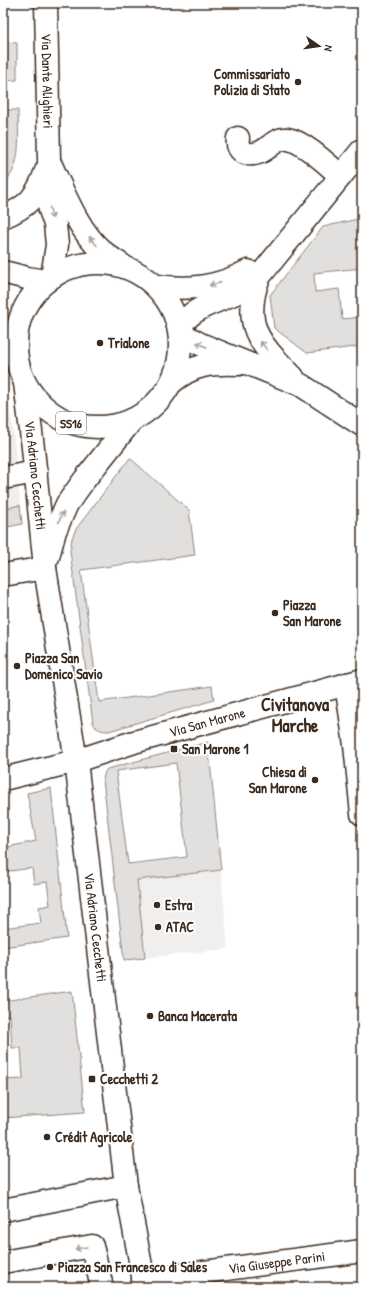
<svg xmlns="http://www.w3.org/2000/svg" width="365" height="1290" font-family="'Patrick Hand',sans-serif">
  <rect width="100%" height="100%" fill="#fff"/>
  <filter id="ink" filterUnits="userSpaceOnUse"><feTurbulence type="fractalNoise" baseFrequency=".025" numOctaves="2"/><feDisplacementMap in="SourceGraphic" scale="8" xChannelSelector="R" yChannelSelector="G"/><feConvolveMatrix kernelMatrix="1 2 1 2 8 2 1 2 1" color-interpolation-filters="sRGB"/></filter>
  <g filter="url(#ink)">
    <path fill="#f1efee" d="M 3,379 L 13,427 L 20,505 L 3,509 Z
      M 221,870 L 228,949 L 124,960 L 115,882 Z"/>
    <path fill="#e2e0de" stroke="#8e857e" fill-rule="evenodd" d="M 3,42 L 17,43 L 17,80 L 3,81 Z
      M 3,110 L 18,110 C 18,132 23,169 3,183 Z
      M 362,218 L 362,268 L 314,273 L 315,292 L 339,289 L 342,319 L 362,317 L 362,346 L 307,353 L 274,328 L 270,295 L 323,227 Z
      M 130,458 L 189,510 L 195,555 L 81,570 L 99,702 L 212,686 L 214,700 L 109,731 C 101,731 97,730 93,723 L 70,551 L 72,538 L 76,529 Z
      M 20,505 L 22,524 L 3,528 L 3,509 Z
      M 208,742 L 221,870 L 137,880 L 145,958 L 124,960 L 103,779 L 105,772 L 107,769 ZM 176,763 L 187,857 L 128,864 L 116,771 Z
      M 51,788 L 67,938 L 3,947 L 3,928 L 41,923 L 39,907 L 50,905 L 47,882 L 34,884 L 32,868 L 3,872 L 3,848 L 36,841 L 27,793 Z
      M 72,991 L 85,1112 L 3,1118 L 3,1080 L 23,1079 L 21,1048 L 12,1048 L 10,1015 L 3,1016 L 3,1001 Z"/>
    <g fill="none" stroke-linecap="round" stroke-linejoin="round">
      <defs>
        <g id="minor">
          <path d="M 238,138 C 236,151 246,157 258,153 C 269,150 275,137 288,139 C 303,141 329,166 341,176"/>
          <path id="s1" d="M 25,383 L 33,448 L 45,568 L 76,761 L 126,1186 L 145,1287"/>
          <path d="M 3,478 L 36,472"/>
          <path d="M 48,557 L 55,531 L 67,504 L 85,479 L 132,420"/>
          <path d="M 3,575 L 45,568"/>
          <path d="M 346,684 L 355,745 L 362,814"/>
          <path id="s2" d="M 3,779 L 76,761 L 134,742 L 362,680"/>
          <path d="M 3,1210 L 126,1186"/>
          <path d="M 3,1262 L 92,1246 L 102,1287"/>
          <path id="s3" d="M 143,1280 L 362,1251"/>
        </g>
        <g id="major">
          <path id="s4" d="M 46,3 L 49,160 L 48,197 L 50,210 L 55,224 L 57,245 L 52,277"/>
          <path d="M 51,165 C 63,191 79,232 102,251 C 108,256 115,261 122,265"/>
          <path d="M 3,217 C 28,207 37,196 46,171"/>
          <circle cx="98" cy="345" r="82"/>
          <path d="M 3,272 L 27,278 L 47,281"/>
          <path d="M 259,277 C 241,326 260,344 293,377"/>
          <path d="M 156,286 C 190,290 217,288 248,271"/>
          <path d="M 178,326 L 193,313 L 205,306 L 238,292 L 247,287 L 259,277 L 362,150"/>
          <path d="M 180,333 L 200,344 L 301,385 L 362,425"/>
          <path d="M 171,383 C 193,364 211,363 239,364"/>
        </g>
      </defs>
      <use href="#minor" stroke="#3b2a1e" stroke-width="25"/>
      <use href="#major" stroke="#3b2a1e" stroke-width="25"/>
      <use href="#minor" stroke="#fff" stroke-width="22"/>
      <use href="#major" stroke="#fff" stroke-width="22"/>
    </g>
    <defs><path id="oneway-shaft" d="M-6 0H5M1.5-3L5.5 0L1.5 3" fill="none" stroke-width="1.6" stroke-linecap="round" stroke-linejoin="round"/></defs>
    <g stroke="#a79f9a">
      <use href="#oneway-shaft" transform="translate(51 213) rotate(74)"/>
      <use href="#oneway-shaft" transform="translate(93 241) rotate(-130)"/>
      <use href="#oneway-shaft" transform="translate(215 284) rotate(167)"/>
      <use href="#oneway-shaft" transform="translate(202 345) rotate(-156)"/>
      <use href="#oneway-shaft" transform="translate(264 346) rotate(-128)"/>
      <use href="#oneway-shaft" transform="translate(61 517) rotate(-66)"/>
      <use href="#oneway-shaft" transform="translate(81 1248) rotate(170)"/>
    </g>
  </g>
  <g fill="#3b2a1e" stroke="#fff" stroke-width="1.5">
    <circle cx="298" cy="82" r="4"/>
    <circle cx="100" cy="343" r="4"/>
    <circle cx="275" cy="613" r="4"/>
    <circle cx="17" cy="666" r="4"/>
    <rect x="170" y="745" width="8" height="8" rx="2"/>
    <circle cx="315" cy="780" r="4"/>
    <circle cx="157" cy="905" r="4"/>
    <circle cx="158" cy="927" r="4"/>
    <circle cx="150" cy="1016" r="4"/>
    <rect x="88" y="1075" width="8" height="8" rx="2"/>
    <circle cx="47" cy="1137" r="4"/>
    <circle cx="50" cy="1267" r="4"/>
  </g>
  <g text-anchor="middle" stroke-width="4" stroke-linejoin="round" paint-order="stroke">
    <rect fill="#fff" stroke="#766a62" stroke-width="1" x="56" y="412" width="30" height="22" rx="3"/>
    <g font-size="13" font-weight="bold" fill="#3b2a1e">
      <text x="71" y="428">SS16</text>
    </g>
    <g font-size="14" font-weight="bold" fill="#3b2a1e" stroke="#fff" text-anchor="start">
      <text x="290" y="79" text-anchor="end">Commissariato<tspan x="290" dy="16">Polizia di Stato</tspan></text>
      <text x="108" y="348">Trialone</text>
      <text x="283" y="610">Piazza<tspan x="283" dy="16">San Marone</tspan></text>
      <text x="25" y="663">Piazza San<tspan x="25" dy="16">Domenico Savio</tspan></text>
      <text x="182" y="754">San Marone 1</text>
      <text x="307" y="777" text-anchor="end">Chiesa di<tspan x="307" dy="16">San Marone</tspan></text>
      <text x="165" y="910">Estra</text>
      <text x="166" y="932">ATAC</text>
      <text x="158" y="1021">Banca Macerata</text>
      <text x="100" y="1084">Cecchetti 2</text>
      <text x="55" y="1142">Crédit Agricole</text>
      <text x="58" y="1272">Piazza San Francesco di Sales</text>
    </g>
    <g font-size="14" fill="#3b2a1e" stroke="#fff">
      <text dy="5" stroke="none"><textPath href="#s4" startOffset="78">Via Dante Alighieri</textPath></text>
      <text dy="5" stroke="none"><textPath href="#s1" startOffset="93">Via Adriano Cecchetti</textPath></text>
      <text dy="5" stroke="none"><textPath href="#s2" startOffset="212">Via San Marone</textPath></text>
      <text dy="5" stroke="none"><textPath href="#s1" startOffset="549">Via Adriano Cecchetti</textPath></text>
      <text dy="5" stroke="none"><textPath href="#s3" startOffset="135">Via Giuseppe Parini</textPath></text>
    </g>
    <g font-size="18" font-weight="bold" fill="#3b2a1e" stroke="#fff">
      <text x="295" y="711">Civitanova<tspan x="295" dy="21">Marche</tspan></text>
    </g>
  </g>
  <rect width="365" height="1290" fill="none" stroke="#fff" stroke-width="16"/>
  <rect x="8" y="8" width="349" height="1274" fill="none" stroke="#3b2a1e" stroke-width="1.5" filter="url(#ink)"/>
  <g transform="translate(319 46) rotate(103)" stroke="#ffffff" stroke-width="3" paint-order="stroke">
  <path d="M0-3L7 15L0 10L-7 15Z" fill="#3b2a1e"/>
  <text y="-6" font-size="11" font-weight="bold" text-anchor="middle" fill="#3b2a1e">N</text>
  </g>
</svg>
